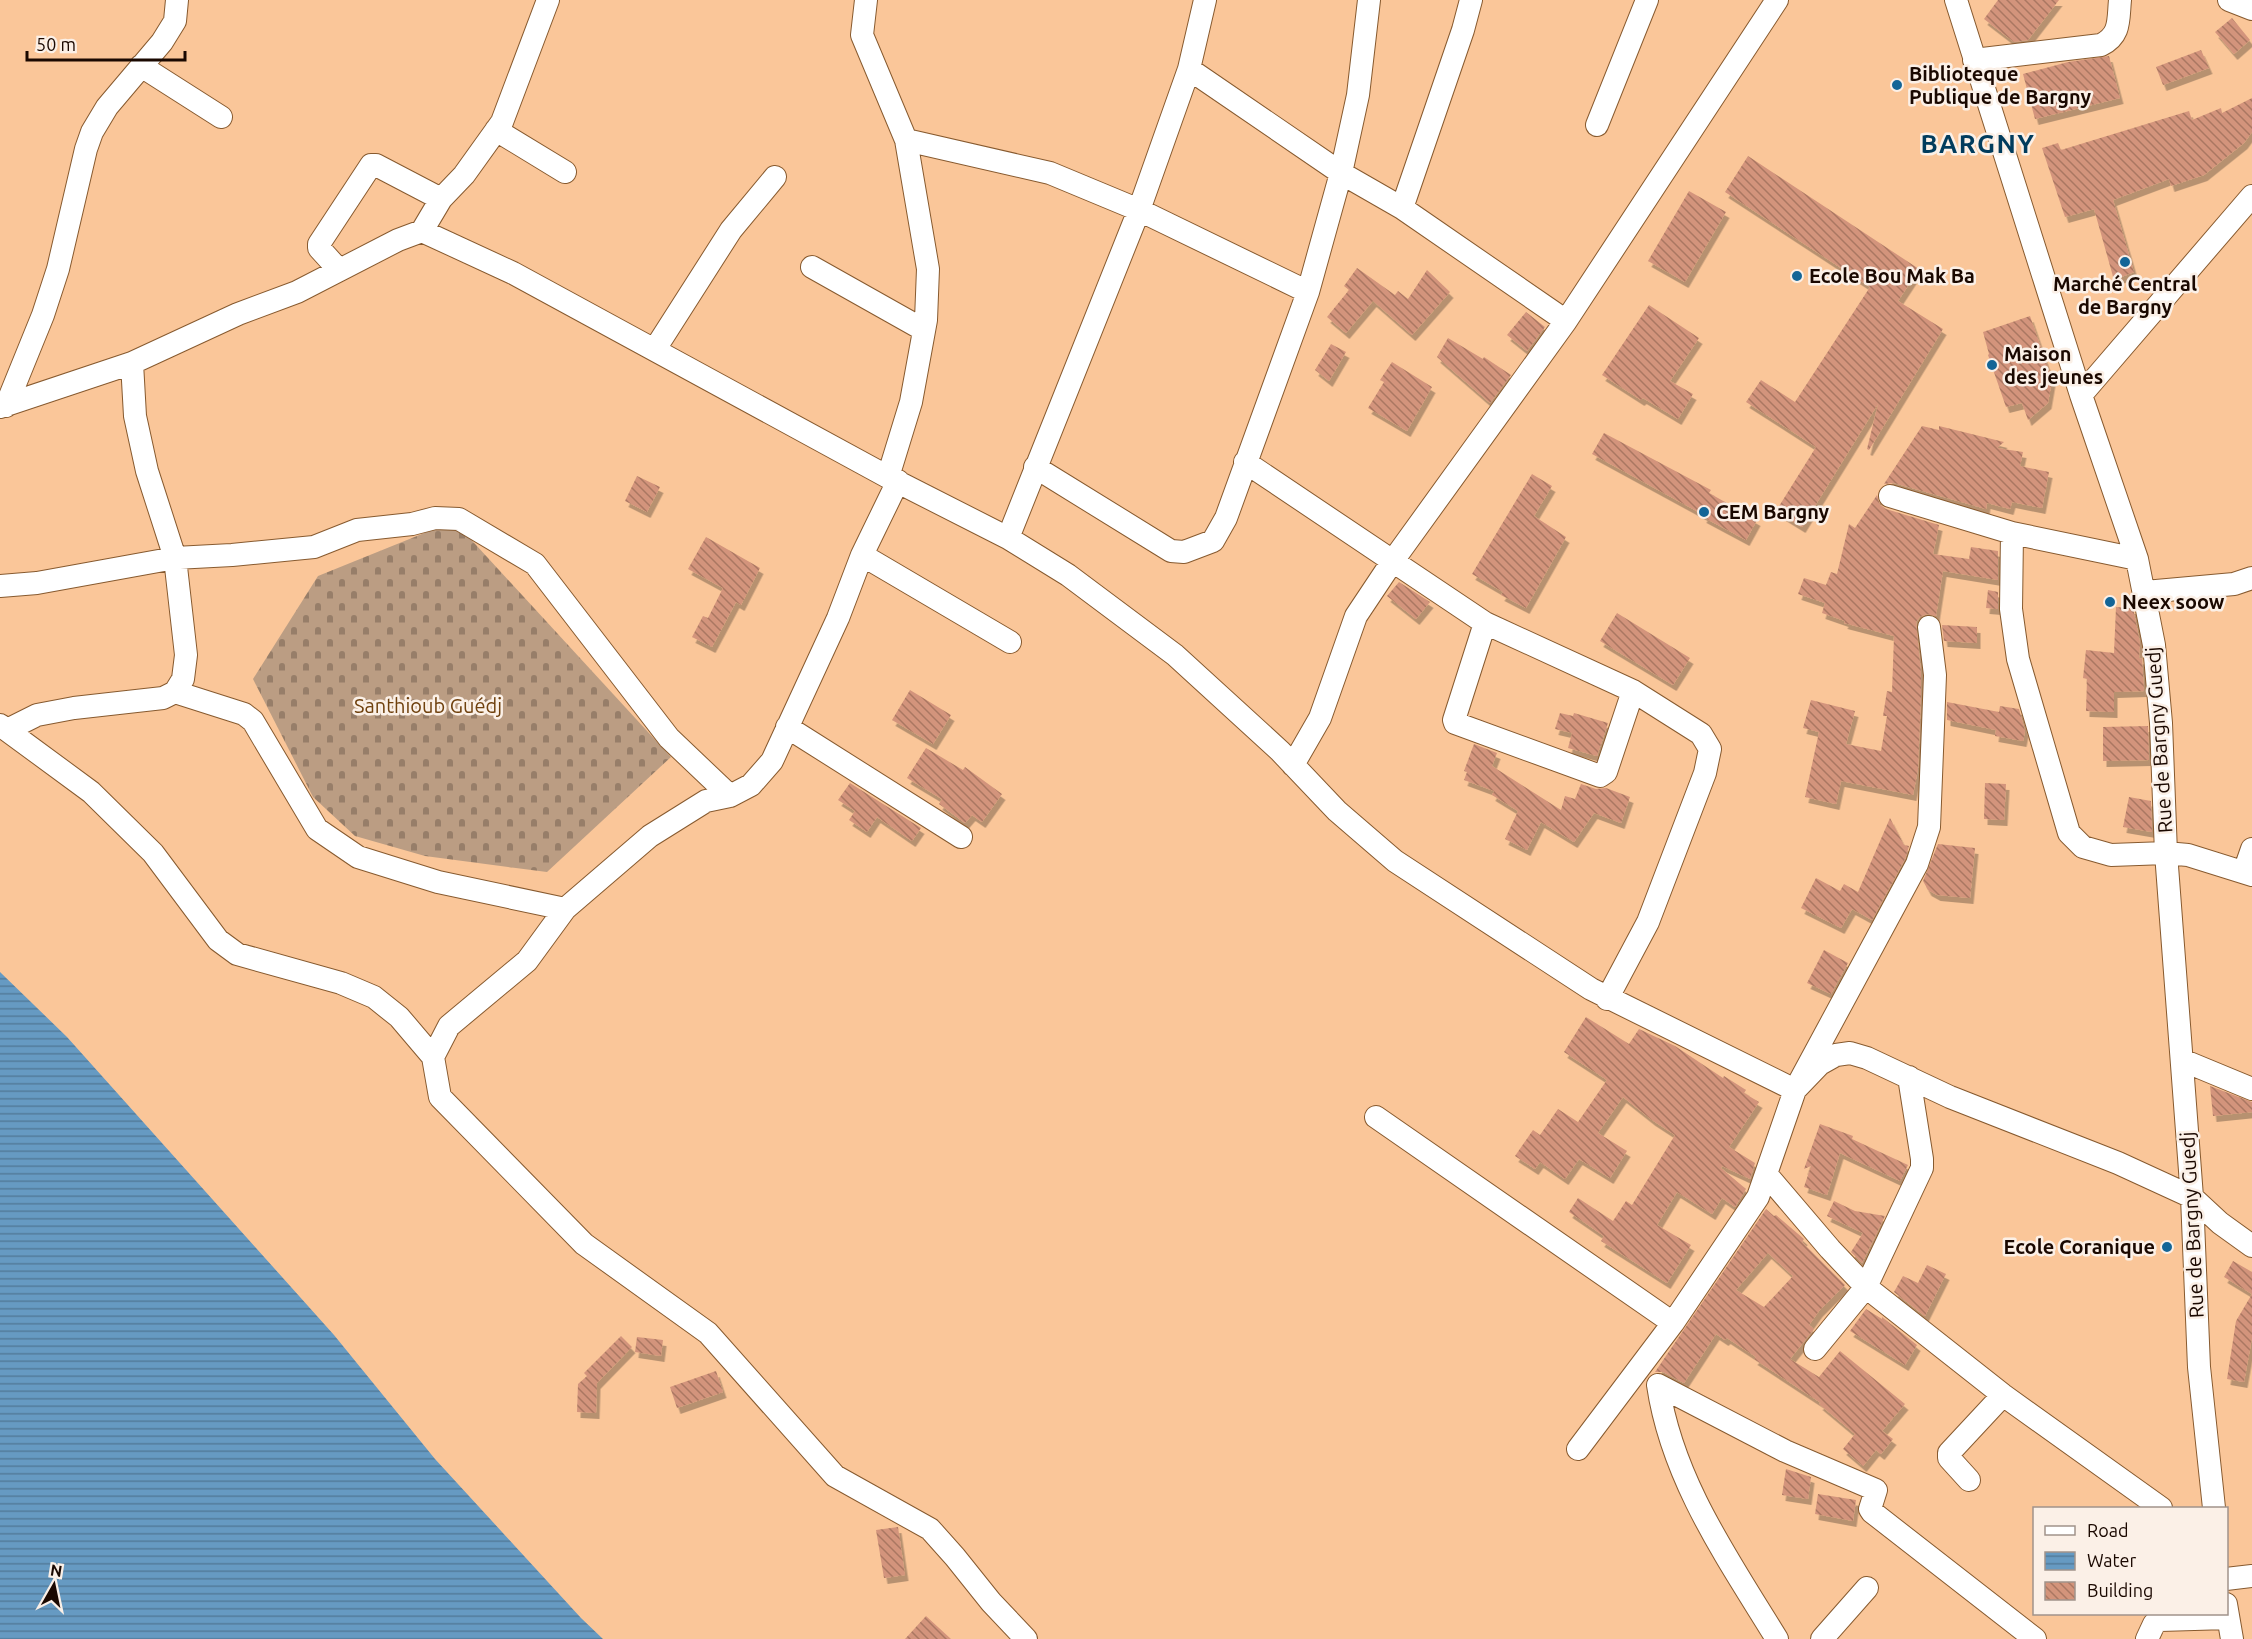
<svg xmlns="http://www.w3.org/2000/svg" width="2252" height="1639" font-family="Ubuntu,sans-serif">
  <defs>
    <pattern id="cemetery-stones" width="16" height="16" patternUnits="userSpaceOnUse" patternTransform="scale(1.5)"><rect width="16" height="16" fill="#bb9d83"/><path d="M2 7V4a2 2 0 0 1 4 0v3zM10 15v-3a2 2 0 0 1 4 0v3z" fill="#977e69"/></pattern>
    <pattern id="water-rules" width="6" height="5" patternUnits="userSpaceOnUse" patternTransform="scale(1.5)"><rect width="6" height="5" fill="#669ac2"/><path d="M0 2.5h6" fill="none" stroke="#537c9b"/></pattern>
    <pattern id="building-back-hatch" width="6" height="6" patternUnits="userSpaceOnUse" patternTransform="scale(1.5)"><rect width="6" height="6" fill="#d3947b"/><path d="M-1 5l2 2M0 0l6 6M5-1l2 2" fill="none" stroke="#aa7762"/></pattern>
    <filter id="shadow"><feDropShadow dx="3.5" dy="6" stdDeviation="0" flood-color="#0004"/></filter>
  </defs>
  <rect width="100%" height="100%" fill="#fac699"/>
  <path fill="url(#cemetery-stones)" d="M 454,521 L 671,757 L 547,872 L 425,856 L 355,836 L 313,797 L 253,679 L 318,576 Z"/>
  <path fill="url(#water-rules)" d="M 0,972 L 67,1037 L 334,1335 L 435,1459 L 581,1618 L 603,1639 L 0,1639 Z"/>
  <path fill="url(#building-back-hatch)" fill-rule="evenodd" filter="url(#shadow)" d="M 1998,0 L 2059,0 L 2028,40 L 2014,42 L 1984,19 Z
    M 2232,18 L 2250,40 L 2234,54 L 2215,32 Z
    M 2201,50 L 2209,68 L 2163,85 L 2156,67 Z
    M 2109,56 L 2120,98 L 2035,119 L 2023,74 L 2068,62 Z
    M 2252,98 L 2252,132 L 2244,143 L 2204,175 L 2171,186 L 2169,179 L 2113,200 L 2134,272 L 2114,280 L 2094,209 L 2065,217 L 2042,148 L 2058,143 L 2061,150 L 2189,111 L 2192,120 L 2221,108 L 2222,113 Z
    M 1748,156 L 1919,269 L 1898,301 L 1943,329 L 1869,450 L 1867,449 L 1878,404 L 1802,527 L 1776,511 L 1816,447 L 1746,402 L 1761,380 L 1795,402 L 1870,287 L 1725,192 Z
    M 1689,191 L 1726,212 L 1685,282 L 1648,261 Z
    M 1357,268 L 1395,295 L 1398,291 L 1408,299 L 1427,270 L 1450,292 L 1412,335 L 1373,301 L 1346,333 L 1327,317 L 1349,290 L 1344,286 Z
    M 1649,305 L 1699,338 L 1670,381 L 1693,394 L 1678,419 L 1643,398 L 1641,400 L 1602,375 Z
    M 1526,312 L 1545,327 L 1527,351 L 1507,335 Z
    M 2030,316 L 2052,380 L 2048,403 L 2028,420 L 2022,403 L 2006,407 L 1988,355 L 1989,354 L 1983,332 Z
    M 1448,338 L 1483,359 L 1484,357 L 1511,375 L 1490,403 L 1437,357 Z
    M 1331,344 L 1346,352 L 1329,381 L 1315,370 Z
    M 1392,362 L 1432,387 L 1407,431 L 1368,408 L 1384,382 L 1380,380 Z
    M 1922,426 L 1939,430 L 1939,426 L 2004,442 L 1997,448 L 2023,452 L 2020,466 L 2049,472 L 2042,508 L 2012,502 L 2010,509 L 1987,503 L 1986,509 L 1894,483 L 1884,484 Z
    M 1604,433 L 1711,490 L 1709,493 L 1757,520 L 1746,540 L 1703,517 L 1704,515 L 1592,454 Z
    M 1532,474 L 1552,486 L 1534,516 L 1566,537 L 1526,608 L 1501,595 L 1503,592 L 1472,574 Z
    M 637,476 L 660,487 L 647,512 L 625,501 Z
    M 1877,495 L 1880,505 L 1886,509 L 1939,525 L 1933,554 L 1969,559 L 1971,547 L 1998,551 L 1998,580 L 1943,571 L 1936,616 L 1927,614 L 1920,617 L 1916,622 L 1921,673 L 1921,695 L 1918,769 L 1913,795 L 1841,781 L 1836,804 L 1805,797 L 1819,732 L 1803,728 L 1811,700 L 1855,711 L 1846,744 L 1881,751 L 1887,716 L 1883,716 L 1887,691 L 1892,692 L 1894,636 L 1844,623 L 1845,621 L 1822,613 L 1825,603 L 1798,594 L 1804,578 L 1826,585 L 1831,572 L 1837,574 L 1849,524 L 1855,528 Z
    M 706,537 L 760,568 L 741,605 L 736,602 L 712,647 L 692,637 L 703,616 L 708,618 L 723,588 L 688,569 Z
    M 1399,582 L 1430,602 L 1416,619 L 1387,596 Z
    M 1988,590 L 1998,592 L 1998,609 L 1986,608 Z
    M 2116,607 L 2133,608 L 2140,643 L 2139,658 L 2142,659 L 2144,691 L 2114,692 L 2114,712 L 2086,711 L 2087,679 L 2083,678 L 2086,650 L 2114,653 Z
    M 1617,613 L 1690,658 L 1673,685 L 1600,641 Z
    M 1942,625 L 1977,627 L 1977,643 L 1944,641 Z
    M 910,690 L 951,715 L 933,744 L 892,720 Z
    M 1947,702 L 1999,712 L 2000,706 L 2019,709 L 2025,731 L 2023,741 L 1995,736 L 1996,730 L 1947,720 Z
    M 1560,713 L 1573,716 L 1574,713 L 1608,723 L 1597,756 L 1568,748 L 1572,733 L 1555,729 Z
    M 2148,726 L 2149,760 L 2103,761 L 2103,727 Z
    M 1474,744 L 1497,753 L 1492,766 L 1561,810 L 1565,796 L 1575,799 L 1581,784 L 1596,789 L 1606,788 L 1630,797 L 1621,823 L 1594,813 L 1574,842 L 1541,822 L 1527,850 L 1505,839 L 1518,811 L 1492,795 L 1494,791 L 1464,780 L 1467,772 L 1464,771 Z
    M 926,748 L 963,770 L 965,767 L 1002,794 L 982,822 L 972,815 L 965,823 L 939,804 L 942,799 L 907,778 Z
    M 850,783 L 921,828 L 912,841 L 877,817 L 867,832 L 849,820 L 855,811 L 838,800 Z
    M 1985,783 L 2006,784 L 2004,820 L 1984,819 Z
    M 2129,797 L 2151,801 L 2152,832 L 2123,827 Z
    M 1890,818 L 1904,845 L 1909,846 L 1905,859 L 1872,920 L 1852,909 L 1841,928 L 1801,908 L 1816,878 L 1840,891 L 1844,884 L 1858,892 Z
    M 1938,844 L 1975,848 L 1970,898 L 1937,895 L 1928,890 L 1923,881 Z
    M 1824,950 L 1848,963 L 1831,994 L 1807,983 Z
    M 1586,1017 L 1629,1044 L 1639,1029 L 1675,1046 L 1723,1078 L 1724,1076 L 1746,1090 L 1744,1093 L 1759,1102 L 1729,1147 L 1755,1163 L 1750,1179 L 1722,1166 L 1721,1168 L 1746,1189 L 1735,1207 L 1722,1198 L 1712,1214 L 1677,1192 L 1657,1225 L 1691,1245 L 1667,1283 L 1601,1241 L 1604,1236 L 1569,1212 L 1578,1198 L 1613,1221 L 1626,1201 L 1632,1205 L 1675,1135 L 1652,1120 L 1623,1097 L 1598,1133 L 1627,1151 L 1610,1178 L 1579,1159 L 1565,1179 L 1540,1162 L 1535,1169 L 1515,1156 L 1533,1130 L 1540,1135 L 1558,1109 L 1578,1122 L 1607,1080 L 1564,1052 Z
    M 2210,1086 L 2252,1102 L 2252,1112 L 2213,1116 Z
    M 1820,1124 L 1853,1136 L 1852,1139 L 1908,1165 L 1900,1181 L 1840,1153 L 1827,1195 L 1804,1187 L 1811,1166 L 1804,1169 Z
    M 1834,1201 L 1855,1211 L 1885,1216 L 1862,1263 L 1851,1252 L 1863,1233 L 1827,1216 Z
    M 1766,1209 L 1774,1216 L 1776,1215 L 1804,1239 L 1802,1242 L 1845,1285 L 1819,1311 L 1809,1325 L 1814,1329 L 1790,1359 L 1819,1377 L 1840,1351 L 1905,1404 L 1882,1431 L 1893,1439 L 1881,1454 L 1876,1450 L 1863,1466 L 1843,1449 L 1855,1434 L 1819,1404 L 1821,1403 L 1754,1359 L 1756,1357 L 1727,1338 L 1725,1340 L 1716,1334 L 1684,1383 L 1663,1372 L 1655,1372 ZM 1768,1253 L 1793,1276 L 1764,1307 L 1736,1290 Z
    M 2233,1261 L 2252,1272 L 2252,1338 L 2244,1382 L 2227,1379 L 2236,1321 L 2252,1294 L 2224,1277 Z
    M 1927,1265 L 1946,1274 L 1925,1316 L 1894,1292 L 1903,1276 L 1918,1283 Z
    M 1866,1309 L 1882,1319 L 1882,1317 L 1917,1345 L 1905,1365 L 1850,1331 Z
    M 621,1336 L 632,1347 L 597,1383 L 596,1413 L 577,1412 L 578,1384 L 587,1376 L 584,1373 Z
    M 637,1337 L 663,1340 L 661,1356 L 635,1352 Z
    M 716,1371 L 723,1392 L 677,1408 L 670,1387 Z
    M 1786,1469 L 1811,1477 L 1808,1499 L 1782,1495 Z
    M 1818,1494 L 1856,1500 L 1853,1521 L 1815,1514 Z
    M 898,1527 L 905,1575 L 884,1578 L 876,1530 Z
    M 926,1616 L 951,1639 L 905,1639 Z"/>
  <g fill="none" stroke-linecap="round" stroke-linejoin="round">
    <defs>
      <path id="minor" d="M 866,0 L 862,35 L 906,140 L 928,269 L 926,320 L 911,402 L 888,477
        M 1956,0 L 2081,395 L 2137,559 L 2154,645 L 2161,723 L 2166,853 L 2192,1197 L 2199,1367 L 2214,1508
        M 2229,0 L 2252,9
        M 1974,60 L 2101,45 C 2121,35 2118,20 2120,0
        M 141,66 L 221,117
        M 1189,69 L 1341,173 L 1402,208 L 1566,321
        M 1597,125 L 1647,0
        M 496,130 L 565,172
        M 906,140 L 1050,173 L 1139,210 L 1308,292
        M 1402,208 L 1463,30 L 1471,0
        M 422,231 L 441,199 L 464,175 L 502,122 L 548,0
        M 812,267 L 924,330
        M 339,270 L 319,248 L 319,244 L 371,165 L 376,165 L 441,199
        M 655,349 L 731,230 L 775,177
        M 2081,395 L 2252,196
        M 6,406 L 43,315 L 58,269 L 86,149 L 92,132 L 107,107 L 162,42 L 175,21 L 177,0
        M 0,407 L 132,363 L 238,314 L 297,292 L 398,240 L 422,231 L 513,273 L 888,477 L 1008,538 L 1068,575 L 1175,655 L 1280,751 L 1337,811 L 1395,861 L 1591,989 L 1795,1090 L 1820,1064 L 1836,1055 L 1850,1053 L 1867,1058 L 1950,1097 L 2118,1163 L 2192,1197 L 2220,1223 L 2252,1246
        M 1245,462 L 1485,623 L 1633,691 L 1701,734 L 1710,749 L 1705,773 L 1648,922 L 1607,999
        M 1035,467 L 1171,551 L 1184,552 L 1213,541 L 1226,518 L 1308,292 L 1341,173 L 1358,95 L 1369,0
        M 898,481 L 862,555 L 838,618 L 772,761 L 751,785 L 730,796 L 706,801 L 650,836 L 565,909 L 527,961 L 449,1026 L 433,1057 L 440,1097 L 584,1244 L 708,1333 L 835,1476 L 930,1529 L 955,1557 L 991,1602 L 1026,1639
        M 1890,496 L 2012,533 L 2137,559
        M 2012,533 L 2011,609 L 2018,659 L 2069,833 L 2083,847 L 2111,855 L 2166,853 L 2188,855 L 2252,875
        M 1008,538 L 1139,210 L 1189,69 L 1205,0
        M 862,555 L 1010,642
        M 0,586 L 37,583 L 175,558 L 232,555 L 314,547 L 357,530 L 412,524 L 435,518 L 459,519 L 535,564 L 669,738 L 730,796
        M 2145,592 L 2234,584 L 2252,578
        M 1485,623 L 1454,720 L 1455,723 L 1600,776 L 1606,772 L 1633,691
        M 175,692 L 244,714 L 253,721 L 317,829 L 358,857 L 438,882 L 565,909
        M 0,725 L 91,792 L 153,853 L 218,940 L 237,954 L 341,983 L 374,997 L 399,1017 L 433,1057
        M 787,727 L 961,837
        M 7,730 L 37,715 L 74,708 L 163,698 L 175,692 L 183,679 L 186,655 L 175,558 L 147,471 L 135,416 L 132,363
        M 1293,765 L 1320,718 L 1356,616 L 1392,562 L 1566,321 L 1777,0
        M 2244,872 L 2252,849
        M 2182,1060 L 2252,1089
        M 1376,1117 L 1673,1323
        M 1766,1174 L 1830,1249 L 1866,1287 L 2003,1395 L 2161,1508
        M 1815,1349 L 1866,1287 L 1922,1168 L 1922,1159 L 1909,1077
        M 1658,1385 L 1785,1451 L 1876,1490 L 1870,1509 L 1872,1512 L 2035,1639
        M 1658,1385 C 1672,1480 1728,1559 1777,1639
        M 1578,1449 L 1673,1323 L 1758,1197 L 1795,1090 L 1917,864 L 1929,827 L 1935,675 L 1929,627
        M 1969,1480 L 1949,1458 L 1949,1453 L 2003,1395
        M 2226,1579 L 2252,1576
        M 2226,1604 L 2232,1639
        M 1822,1639 L 1867,1588
        M 2147,1639 L 2154,1624 L 2160,1620 L 2228,1618"/>
    </defs>
    <use href="#minor" stroke="#875a2f" stroke-width="24"/>
    <use href="#minor" stroke="#fff" stroke-width="22"/>
  </g>
  <g fill="#136597" stroke="#fbf0e7" stroke-width="2">
    <circle cx="1897" cy="85" r="6"/>
    <circle cx="2125" cy="262" r="6"/>
    <circle cx="1797" cy="276" r="6"/>
    <circle cx="1992" cy="365" r="6"/>
    <circle cx="1704" cy="512" r="6"/>
    <circle cx="2110" cy="602" r="6"/>
    <circle cx="2167" cy="1247" r="6"/>
  </g>
  <g text-anchor="middle" stroke-width="5" stroke-linejoin="round" paint-order="stroke">
    <g font-size="20" font-weight="bold" fill="#1a0800" stroke="#fbf0e7" text-anchor="start">
      <text x="1909" y="81">Biblioteque<tspan x="1909" dy="23">Publique de Bargny</tspan></text>
      <text x="1809" y="283">Ecole Bou Mak Ba</text>
      <text x="2125" y="291" text-anchor="middle">Marché Central<tspan x="2125" dy="23">de Bargny</tspan></text>
      <text x="2004" y="361">Maison<tspan x="2004" dy="23">des jeunes</tspan></text>
      <text x="1716" y="519">CEM Bargny</text>
      <text x="2122" y="609">Neex soow</text>
      <text x="2155" y="1254" text-anchor="end">Ecole Coranique</text>
    </g>
    <g font-size="20" fill="#6f400d" stroke="#fbf0e7">
      <text x="428" y="713">Santhioub Guédj</text>
    </g>
    <g font-size="20" fill="#1a0800" stroke="#fbf0e7">
      <text transform="translate(2159 740) rotate(-94)" y="7">Rue de Bargny Guedj</text>
      <text transform="translate(2192 1225) rotate(-93)" y="7">Rue de Bargny Guedj</text>
    </g>
    <g font-size="26" font-weight="bold" letter-spacing="1.5" fill="#013c5d" stroke="#fbf0e7">
      <text x="1978" y="153">BARGNY</text>
    </g>
  </g>
  <rect x="2033" y="1507" width="195" height="108" fill="#fbf0e7" stroke="#a1938b" stroke-width="1.5"/>
  <rect x="2045" y="1526" width="30" height="9" fill="#ffffff" stroke="#a1938b" stroke-width="1.5"/>
  <text x="2087" y="1537" font-size="18" fill="#1a0800">Road</text>
  <rect x="2045" y="1552" width="30" height="18" fill="url(#water-rules)" stroke="#a1938b" stroke-width="1.5"/>
  <text x="2087" y="1567" font-size="18" fill="#1a0800">Water</text>
  <rect x="2045" y="1582" width="30" height="18" fill="url(#building-back-hatch)" stroke="#a1938b" stroke-width="1.5"/>
  <text x="2087" y="1597" font-size="18" fill="#1a0800">Building</text>
  <g transform="translate(54 1585) rotate(9)" stroke="#fbf0e7" stroke-width="4.5" paint-order="stroke">
  <path d="M0-4.5L10 22L0 15L-10 22Z" fill="#1a0800"/>
  <text y="-9" font-size="16" font-weight="bold" text-anchor="middle" fill="#1a0800">N</text>
  </g>
  <path d="M27 51v9h158v-9" fill="none" stroke="#1a0800" stroke-width="3"/>
  <text x="36" y="51" font-size="18" fill="#1a0800" stroke="#fbf0e7" stroke-width="4.5" paint-order="stroke">50 m</text>
</svg>
